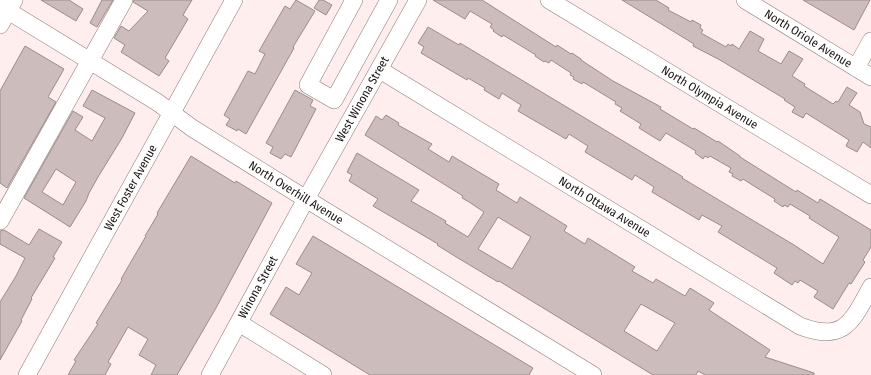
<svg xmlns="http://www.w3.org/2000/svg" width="871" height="375" font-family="'Fira Sans Condensed',sans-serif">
  <rect width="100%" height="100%" fill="#ffeeed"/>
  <path fill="#ccbdbc" stroke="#9b8c8b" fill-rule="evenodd" d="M 41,0 L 69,0 L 83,9 L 76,21 Z
    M 102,0 L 113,0 L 97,27 L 90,23 Z
    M 134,0 L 192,0 L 183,15 L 188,19 L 165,58 L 169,61 L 159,76 L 121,52 L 125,45 L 114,38 L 121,26 L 129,31 L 148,11 L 133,2 Z
    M 296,0 L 315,11 L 293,47 L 294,48 L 246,134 L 238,129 L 237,131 L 226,125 L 230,119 L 224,115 L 248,71 L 255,74 L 265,54 L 259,51 L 285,6 L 290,9 Z
    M 319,0 L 323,0 L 332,5 L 326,15 L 314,8 Z
    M 433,0 L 482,0 L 556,47 L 557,45 L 571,54 L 572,53 L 581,59 L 581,60 L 613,81 L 661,107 L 660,109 L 693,129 L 694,128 L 717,142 L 718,141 L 740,156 L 740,157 L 796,192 L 797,190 L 818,203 L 820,199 L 871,230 L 871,247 L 863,260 L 865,262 L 851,284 L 849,283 L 833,309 L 814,297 L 818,291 L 800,280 L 798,283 L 795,281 L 792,285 L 774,273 L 777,268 L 718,232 L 722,226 L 702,215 L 699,220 L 689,214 L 652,192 L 654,187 L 635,175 L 632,180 L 585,152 L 588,146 L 569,134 L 566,139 L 518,111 L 521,105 L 502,93 L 499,99 L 484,90 L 485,88 L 468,78 L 467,80 L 421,53 L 424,47 L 418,43 L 428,27 L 459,45 L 460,43 L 683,177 L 682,178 L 794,245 L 823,264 L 839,237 L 809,218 L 810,216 L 790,204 L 788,207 L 784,205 L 783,207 L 774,201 L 775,199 L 754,186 L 743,179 L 741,181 L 732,176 L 733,174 L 729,172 L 731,168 L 710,156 L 708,158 L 705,156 L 703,159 L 695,153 L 696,151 L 666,133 L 660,141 L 639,128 L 641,124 L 620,111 L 622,108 L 615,104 L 616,102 L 583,82 L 582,84 L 573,79 L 574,77 L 570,75 L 571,73 L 551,60 L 549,63 L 545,61 L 544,62 L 535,56 L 536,55 L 503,35 L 502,37 L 493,31 L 494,30 L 490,27 L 492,24 L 470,11 L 465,19 Z
    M 622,0 L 656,0 L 669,8 L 668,10 L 691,22 L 692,20 L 701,25 L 700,28 L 703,30 L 701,33 L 726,47 L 728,44 L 731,46 L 732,44 L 739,49 L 750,31 L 764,39 L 758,51 L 781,64 L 789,51 L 803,59 L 792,76 L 805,84 L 804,86 L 833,104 L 836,101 L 838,102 L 847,87 L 857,93 L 849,105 L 860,112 L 864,124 L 871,127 L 871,148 L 863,142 L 857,152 L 846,146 L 849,140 L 806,113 L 803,118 L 792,112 L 795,107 L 784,100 L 785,99 L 720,60 L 693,46 L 694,44 Z
    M 803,0 L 870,0 L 854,30 Z
    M 25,46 L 64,69 L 48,97 L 56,102 L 7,188 L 0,183 L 0,91 Z
    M 92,90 L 135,113 L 122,138 L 98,177 L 89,193 L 86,201 L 70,227 L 24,198 L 73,111 L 83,117 L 75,130 L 92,141 L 105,118 L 83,106 ZM 56,169 L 76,182 L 63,205 L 42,192 Z
    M 295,90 L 313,100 L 310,106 L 316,109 L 291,157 L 285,154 L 281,159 L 270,153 L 273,147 L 266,143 Z
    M 386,115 L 399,123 L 398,125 L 432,144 L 428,149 L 449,162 L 452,156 L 499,184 L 496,190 L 517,203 L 520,197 L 567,226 L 564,231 L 585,244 L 588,238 L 635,267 L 632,271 L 653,283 L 656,279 L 685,296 L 690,288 L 714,303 L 709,310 L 770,350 L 765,357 L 814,373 L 814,375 L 705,375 L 698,371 L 696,375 L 653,375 L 499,281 L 498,282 L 458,258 L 437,245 L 438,244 L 373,206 L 378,199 L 349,181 L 352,175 L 347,172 L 357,153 L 419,190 L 411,201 L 446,221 L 445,223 L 468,237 L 484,212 L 469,202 L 462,198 L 463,196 L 365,135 L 376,116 L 382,120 ZM 498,217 L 531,237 L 512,269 L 478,249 ZM 641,304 L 675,323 L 657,351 L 624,331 Z
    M 191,156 L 235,183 L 236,181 L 272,203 L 216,308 L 177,375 L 151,375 L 156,365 L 139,355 L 148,339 L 128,327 L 108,362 L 111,364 L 105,375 L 68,375 L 76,361 L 74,360 L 98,324 L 96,323 L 122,280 L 121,279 L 146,236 L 145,236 L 158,214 L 157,213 Z
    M 39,229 L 62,242 L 53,257 L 55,258 L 31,298 L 32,299 L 21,320 L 22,321 L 0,360 L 0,302 L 16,276 L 25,258 L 0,244 L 0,231 L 4,230 L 29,245 Z
    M 313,236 L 533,368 L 529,375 L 370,375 L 270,314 L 286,287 L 299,295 L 312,273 L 296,264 Z"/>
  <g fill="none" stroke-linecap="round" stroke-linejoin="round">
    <defs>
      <g id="minor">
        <path d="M 354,0 L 308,85 L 334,100 L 389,0"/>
        <path id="s1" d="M 549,0 L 871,195"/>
        <path id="s2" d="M 745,0 L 871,77"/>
        <path id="s3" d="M 0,6 L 157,102 L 192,128 L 306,199 L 593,375"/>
        <path d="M 0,25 L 14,0"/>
        <path d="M 856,68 L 871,41"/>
        <path id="s4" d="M 380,70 L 800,326 C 844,343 852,322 871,287"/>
        <path d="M 0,221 L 124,0"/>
        <path d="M 239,323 L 323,375"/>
        <path id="s5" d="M 27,375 L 234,0"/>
        <path id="s6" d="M 210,375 L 306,199 L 418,0"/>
      </g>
    </defs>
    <use href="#minor" stroke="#897a7a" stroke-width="18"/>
    <use href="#minor" stroke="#fff" stroke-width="17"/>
  </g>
  <g text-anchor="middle" stroke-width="3" stroke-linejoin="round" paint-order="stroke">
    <g font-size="12" fill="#1a1414" stroke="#fff">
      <text dy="4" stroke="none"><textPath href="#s2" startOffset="74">North Oriole Avenue</textPath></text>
      <text dy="4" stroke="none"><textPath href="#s1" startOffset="188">North Olympia Avenue</textPath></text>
      <text dy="4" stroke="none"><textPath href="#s6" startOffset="315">West Winona Street</textPath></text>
      <text dy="4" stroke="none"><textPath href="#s5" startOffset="214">West Foster Avenue</textPath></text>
      <text dy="4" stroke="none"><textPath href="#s3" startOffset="350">North Overhill Avenue</textPath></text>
      <text dy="4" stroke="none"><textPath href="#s4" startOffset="263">North Ottawa Avenue</textPath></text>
      <text dy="4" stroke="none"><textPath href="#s6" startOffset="100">Winona Street</textPath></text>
    </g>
  </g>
</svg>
